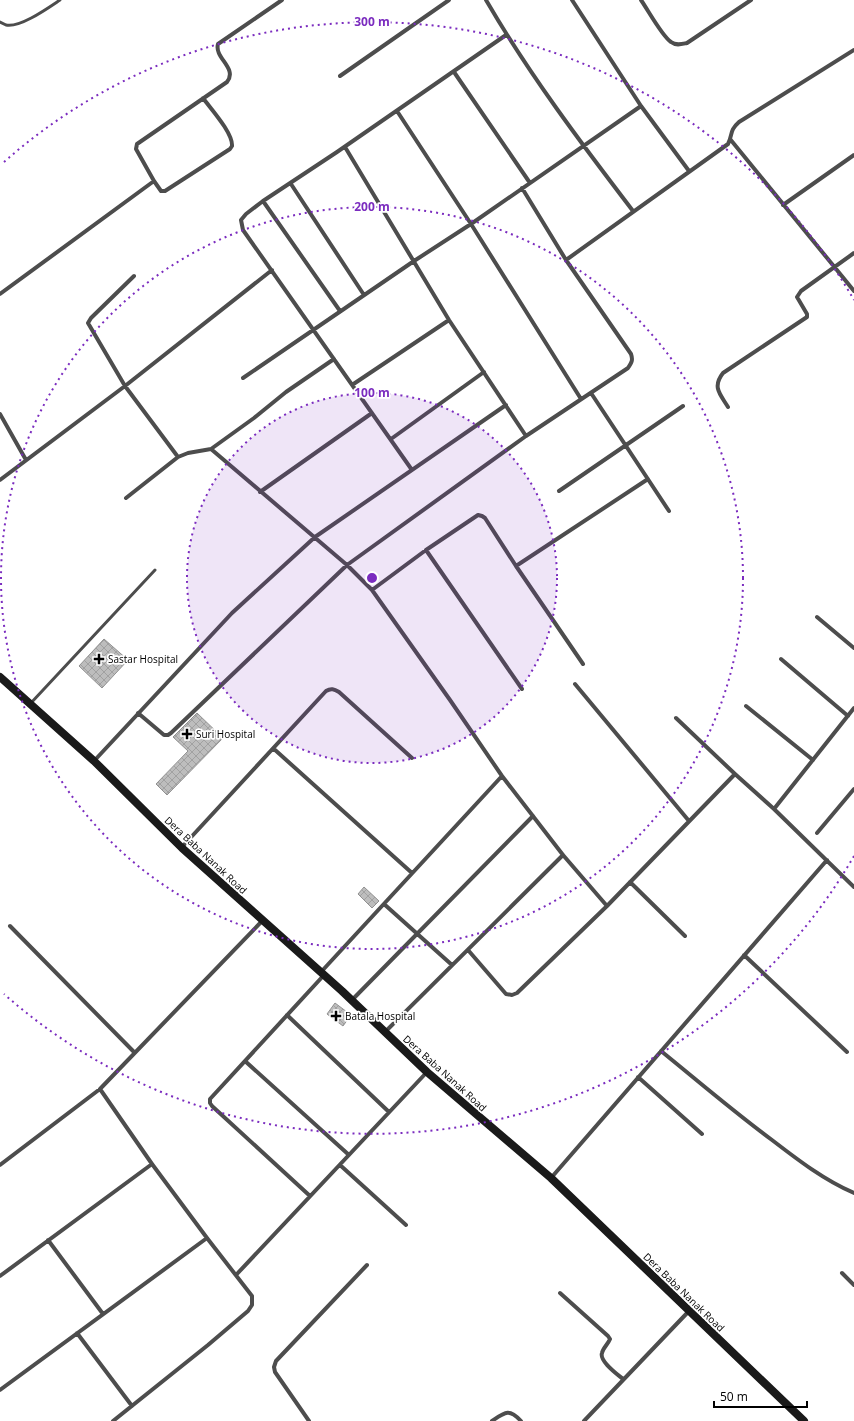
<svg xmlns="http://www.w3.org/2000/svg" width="854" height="1421" font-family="'Open Sans',sans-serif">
  <defs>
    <pattern id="building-cross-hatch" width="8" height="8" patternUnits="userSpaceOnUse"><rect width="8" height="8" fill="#bdbdbd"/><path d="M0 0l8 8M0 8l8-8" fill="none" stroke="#a1a1a1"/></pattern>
  </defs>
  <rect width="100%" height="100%" fill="#fff"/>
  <path fill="url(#building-cross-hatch)" stroke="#919191" d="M 104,639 L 128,660 L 102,688 L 79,666 Z
    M 197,713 L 223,738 L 167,795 L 156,784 L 188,751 L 173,737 Z
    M 364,887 L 379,901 L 372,908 L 358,894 Z
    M 335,1003 L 351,1015 L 343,1026 L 327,1014 Z"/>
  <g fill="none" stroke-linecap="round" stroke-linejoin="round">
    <path stroke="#4d4d4d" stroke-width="3" d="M 0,22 C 2,23 4,24 6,25 C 20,28 48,8 60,0
      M 30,704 L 155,570"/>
    <path stroke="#4d4d4d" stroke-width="4" d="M 486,0 C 529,74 581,143 633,211
      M 572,0 L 641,106 L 689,171
      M 641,0 C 648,10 662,36 671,42 C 676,46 682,44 687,43 L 751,0
      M 454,72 L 530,183
      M 340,76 L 449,0
      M 397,111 L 471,224 L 581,399
      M 730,139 L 854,291
      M 345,147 L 449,320 L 526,436
      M 154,181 L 161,191 L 165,191 L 230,149 L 232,146 C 233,133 211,109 203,98
      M 291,184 L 364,295
      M 263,201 L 340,311
      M 783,205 L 854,155
      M 566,260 L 728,144 C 733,134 729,131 739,122 L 854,50
      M 134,276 L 91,318 L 88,323 L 125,386 L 178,457
      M 0,294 L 154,181 L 136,149 L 137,144 L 227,82 C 238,68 214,58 218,44 L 282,0
      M 243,378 L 414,261 L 471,224 L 641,106
      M 352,385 L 449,320
      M 591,393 L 669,511
      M 728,407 C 720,394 712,387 723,373 L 807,317 L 807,314 L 797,297 L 801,291 L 854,253
      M 0,414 L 26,460
      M 391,439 L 484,372
      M 211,449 L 347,565 L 372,590 L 450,700 L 502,776 L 563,855 L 607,906
      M 412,470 L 243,230 L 241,220 L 246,214 L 263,201 L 337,152 L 506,35
      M 0,480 L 125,386 L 272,270
      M 559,491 L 683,406
      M 260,492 L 372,413
      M 126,498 L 178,457 L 188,453 L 211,449 L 254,418 L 286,392 L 334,359
      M 426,550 L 522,689
      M 516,566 L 583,664
      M 372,590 L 426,550 L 478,515 L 482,516 L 485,518 L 516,566 L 648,479
      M 817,617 L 854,648
      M 781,659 L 848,716
      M 575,684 L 689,821
      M 746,706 L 813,760
      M 138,713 L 164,735 L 168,735 L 171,733 L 347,565 L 526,436 L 628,368 C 632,362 633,360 631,354 L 566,260 L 522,188
      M 676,718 L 735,774
      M 274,749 L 412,873
      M 94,761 L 232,613 L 315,537 L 506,405
      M 774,809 L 854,708
      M 817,833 L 854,789
      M 182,847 L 326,691 C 331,688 334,689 339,692 L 412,758
      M 630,882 L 685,936
      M 384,904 L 452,965
      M 10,926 L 134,1052
      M 468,950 L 506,994 L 512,995 L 517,993 L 607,906 L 735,774 L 774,809 L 854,887
      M 744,955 L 847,1052
      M 321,972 L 502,776
      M 352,1000 L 533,816
      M 287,1015 L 389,1112
      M 385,1032 L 563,855
      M 661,1051 C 698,1081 734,1112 772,1140 C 798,1160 824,1180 854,1193
      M 245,1061 L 349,1155
      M 638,1077 L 702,1134
      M 152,1164 L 207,1238
      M 0,1165 L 100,1089 L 263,920
      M 340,1165 L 406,1225
      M 551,1178 L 827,860
      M 310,1196 L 212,1106 L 210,1103 L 210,1099 L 324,975
      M 48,1240 L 103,1314
      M 842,1273 L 854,1285
      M 236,1275 L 427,1072
      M 0,1276 L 152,1164 L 100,1089
      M 560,1293 L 608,1336 L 610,1339 C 608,1344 603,1348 602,1353 C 599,1361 617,1374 623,1379
      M 77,1333 L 132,1406
      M 0,1390 L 207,1238 L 252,1296 L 252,1305 L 248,1311 L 208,1345 L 113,1421
      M 309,1421 L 275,1372 L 274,1367 L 276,1361 L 367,1265
      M 492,1421 C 505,1412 509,1408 521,1421
      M 584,1421 L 689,1311"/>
    <path stroke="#1a1a1a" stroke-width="8" d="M 0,677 L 94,761 L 182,848 L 342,991 L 427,1072 L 551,1178 L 804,1421"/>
  </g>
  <circle cx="372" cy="578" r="185" fill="#7b2cbf" fill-opacity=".12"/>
  <g fill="none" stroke="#7b2cbf" stroke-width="2" stroke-dasharray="2 4">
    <circle cx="372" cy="578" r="185"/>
    <circle cx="372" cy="578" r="371"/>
    <path d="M854 856A556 556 0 0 1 4 994M4 162A556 556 0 0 1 854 300"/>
  </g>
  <g fill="#000" stroke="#fff" stroke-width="1.5">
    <path d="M97 653h4v4h4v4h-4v4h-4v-4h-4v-4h4z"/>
    <path d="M185 728h4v4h4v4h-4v4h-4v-4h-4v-4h4z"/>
    <path d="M334 1010h4v4h4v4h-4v4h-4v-4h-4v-4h4z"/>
  </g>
  <g text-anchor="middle" stroke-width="3.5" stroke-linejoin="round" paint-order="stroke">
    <g font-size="10" fill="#000" stroke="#fff" text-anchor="start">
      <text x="108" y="663">Sastar Hospital</text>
      <text x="196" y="738">Suri Hospital</text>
      <text x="345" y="1020">Batala Hospital</text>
    </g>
    <g font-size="10" fill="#000" stroke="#fff">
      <text transform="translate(206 855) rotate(43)" y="4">Dera Baba Nanak Road</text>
      <text transform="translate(445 1073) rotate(42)" y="4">Dera Baba Nanak Road</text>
      <text transform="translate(684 1292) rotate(44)" y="4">Dera Baba Nanak Road</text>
    </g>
  </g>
  <circle cx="372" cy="578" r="6" fill="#7b2cbf" stroke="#fff" stroke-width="2"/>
  <g font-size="12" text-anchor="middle" font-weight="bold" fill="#7b2cbf" stroke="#fff" stroke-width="3.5" stroke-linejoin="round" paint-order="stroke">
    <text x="372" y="26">300 m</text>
    <text x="372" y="211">200 m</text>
    <text x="372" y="397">100 m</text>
  </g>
  <path d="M714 1401v6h93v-6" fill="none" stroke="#000000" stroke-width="2"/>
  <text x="720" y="1401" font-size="12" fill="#000000" stroke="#ffffff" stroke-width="3" paint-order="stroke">50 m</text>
</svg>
